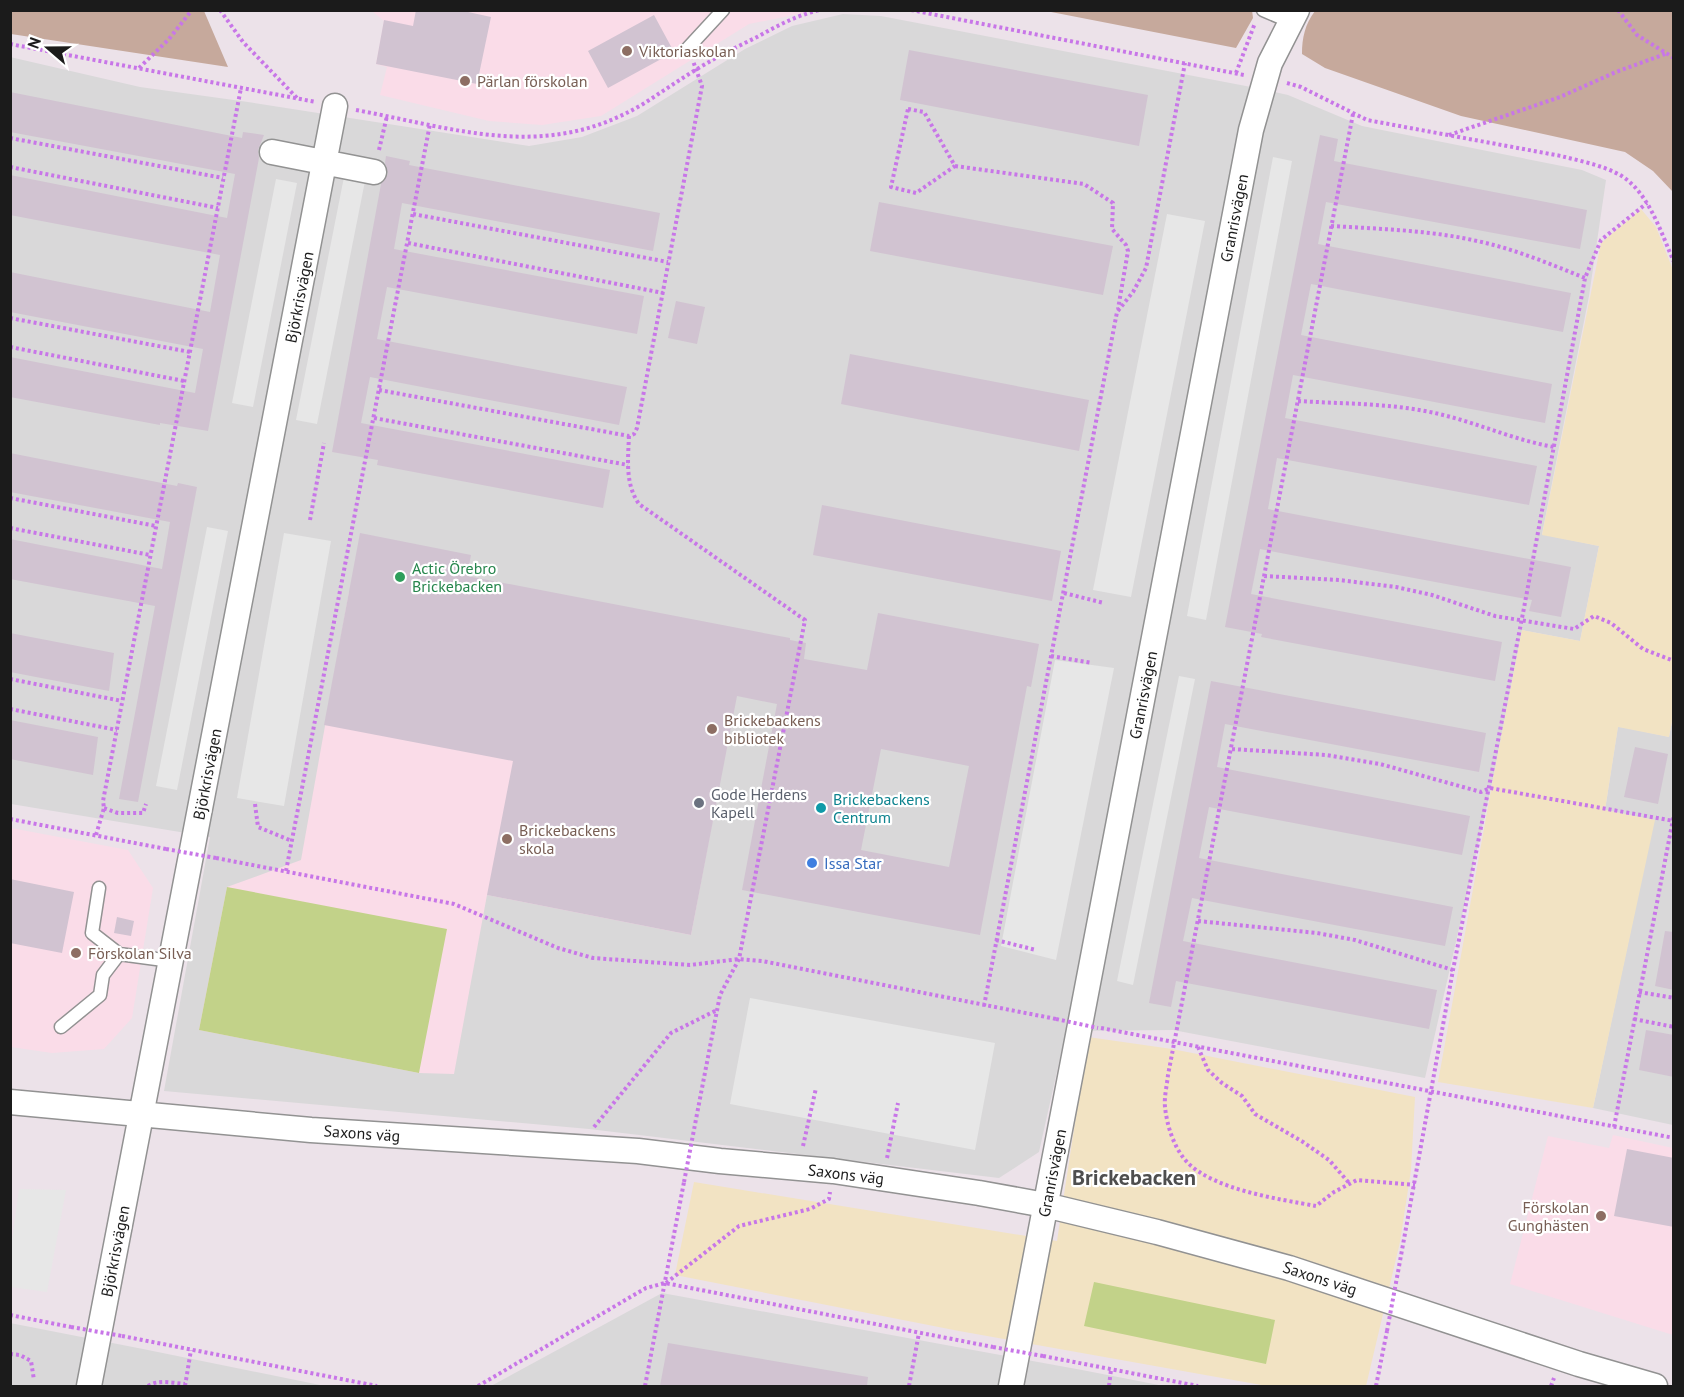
<svg xmlns="http://www.w3.org/2000/svg" width="1684" height="1397" font-family="'PT Sans',sans-serif">
  <rect width="100%" height="100%" fill="#ece2e9"/>
  <path fill="#d9d8d9" d="M 843,14 L 881,16 L 1251,87 L 1288,95 L 1362,126 L 1582,170 L 1606,180 L 1589,296 L 1542,534 L 1599,546 L 1580,641 L 1522,630 L 1493,779 L 1425,1078 L 1173,1030 L 1066,1031 L 1039,1152 L 999,1178 L 589,1129 L 164,1091 L 210,837 L 11,804 L 10,57 L 140,87 L 248,102 L 529,146 L 582,137 L 637,116 L 745,49 L 792,26 Z
    M 1673,717 L 1673,1125 L 1593,1108 L 1654,820 L 1605,810 L 1618,726 L 1669,737 Z
    M 662,1293 L 1082,1370 L 1164,1386 L 491,1386 Z
    M 10,1323 L 143,1349 L 325,1386 L 11,1386 Z"/>
  <path fill="#fadce8" d="M 372,11 L 814,11 L 749,24 L 601,116 L 542,125 L 489,121 L 380,95 L 387,67 L 376,64 L 384,21 Z
    M 349,592 L 460,614 L 675,811 L 713,818 L 691,935 L 487,895 L 454,1074 L 419,1073 L 199,1030 L 227,887 L 301,860 Z
    M 11,828 L 128,850 L 153,888 L 132,1018 L 104,1049 L 52,1053 L 11,1047 Z
    M 1613,1135 L 1673,1148 L 1673,1335 L 1510,1284 L 1548,1136 L 1609,1148 Z"/>
  <path fill="#c6a99c" d="M 11,10 L 204,11 L 228,67 L 11,34 Z
    M 1252,10 L 1253,18 L 1236,48 L 1046,11 Z
    M 1315,11 L 1673,11 L 1673,192 L 1653,171 L 1625,152 L 1461,116 L 1325,68 L 1302,54 C 1302,38 1305,24 1315,11 Z"/>
  <path fill="#f2e3c3" d="M 1641,209 L 1656,227 L 1673,270 L 1673,717 L 1669,737 L 1618,727 L 1605,810 L 1655,820 L 1593,1108 L 1438,1082 L 1493,779 L 1522,630 L 1580,641 L 1599,546 L 1542,535 L 1601,243 Z
    M 1088,1037 L 1172,1049 L 1415,1097 L 1411,1170 L 1400,1242 L 1366,1386 L 1267,1386 L 959,1331 L 675,1275 L 694,1182 L 1057,1241 Z"/>
  <path fill="#c2d289" d="M 227,887 L 447,929 L 419,1073 L 199,1030 Z
    M 1094,1282 L 1275,1320 L 1266,1364 L 1084,1326 Z"/>
  <path fill="#e7e7e7" d="M 1273,157 L 1292,161 L 1206,620 L 1187,616 Z
    M 344,177 L 365,181 L 317,424 L 296,420 Z
    M 276,179 L 297,183 L 253,407 L 232,403 Z
    M 1167,214 L 1205,221 L 1131,597 L 1093,590 Z
    M 207,527 L 228,531 L 177,790 L 156,786 Z
    M 284,533 L 331,541 L 284,806 L 237,798 Z
    M 1055,660 L 1114,668 L 1056,960 L 1001,946 Z
    M 1179,676 L 1195,679 L 1133,985 L 1117,981 Z
    M 750,998 L 995,1043 L 975,1150 L 730,1104 Z
    M 19,1189 L 66,1190 L 47,1292 L 11,1287 L 11,1248 Z"/>
  <path fill="#d1c3d1" fill-rule="evenodd" d="M 416,10 L 459,10 L 491,17 L 477,84 L 376,64 L 384,20 L 413,26 Z
    M 654,15 L 674,52 L 608,88 L 588,51 Z
    M 909,50 L 1148,95 L 1139,146 L 900,100 Z
    M 10,92 L 242,138 L 243,132 L 264,135 L 258,150 L 259,158 L 208,431 L 160,423 L 160,425 L 10,397 L 10,357 L 195,393 L 203,349 L 10,312 L 10,272 L 210,312 L 220,255 L 10,215 L 10,175 L 227,218 L 235,174 L 10,132 Z
    M 1320,135 L 1338,139 L 1334,161 L 1587,210 L 1580,249 L 1326,202 L 1318,244 L 1571,293 L 1563,332 L 1311,284 L 1301,335 L 1552,384 L 1545,423 L 1293,375 L 1285,418 L 1537,466 L 1529,505 L 1277,458 L 1268,509 L 1571,567 L 1561,617 L 1529,611 L 1532,600 L 1260,549 L 1251,594 L 1502,642 L 1495,681 L 1261,637 L 1262,634 L 1225,627 Z
    M 386,156 L 410,161 L 409,165 L 660,213 L 653,251 L 402,203 L 394,249 L 644,296 L 637,334 L 387,287 L 377,339 L 627,387 L 619,425 L 370,377 L 361,423 L 610,470 L 603,508 L 377,465 L 378,460 L 332,452 L 381,184 L 388,174 L 385,163 Z
    M 879,202 L 1113,246 L 1103,295 L 870,251 Z
    M 676,301 L 705,307 L 697,344 L 668,338 Z
    M 850,354 L 1089,400 L 1079,451 L 841,404 Z
    M 10,453 L 177,486 L 178,483 L 197,487 L 138,802 L 119,799 L 155,606 L 10,579 L 10,539 L 162,569 L 170,522 L 10,492 Z
    M 822,505 L 1061,551 L 1052,601 L 813,555 Z
    M 360,533 L 471,555 L 467,576 L 790,638 L 790,640 L 806,643 L 804,659 L 867,670 L 878,613 L 1039,644 L 1031,687 L 1027,686 L 980,935 L 742,890 L 777,704 L 737,696 L 691,935 L 487,895 L 513,761 L 324,725 ZM 881,749 L 969,766 L 949,867 L 861,850 Z
    M 10,633 L 114,653 L 109,691 L 10,672 Z
    M 1211,681 L 1486,733 L 1479,772 L 1225,724 L 1217,767 L 1470,816 L 1462,855 L 1209,807 L 1199,858 L 1453,907 L 1445,946 L 1192,898 L 1183,941 L 1437,990 L 1429,1029 L 1176,981 L 1171,1007 L 1149,1003 Z
    M 10,720 L 98,737 L 93,775 L 10,759 Z
    M 1635,747 L 1668,754 L 1658,804 L 1624,797 Z
    M 10,879 L 74,892 L 62,953 L 10,943 Z
    M 117,917 L 134,921 L 131,936 L 114,933 Z
    M 1665,931 L 1674,932 L 1674,990 L 1655,986 Z
    M 1646,1030 L 1674,1035 L 1674,1077 L 1639,1070 Z
    M 1627,1149 L 1674,1158 L 1674,1227 L 1614,1216 Z
    M 668,1343 L 868,1377 L 867,1386 L 660,1386 Z"/>
  <g fill="none" stroke-linecap="round" stroke-linejoin="round">
    <defs>
      <path id="lane" d="M 1263,10 L 1291,22
        M 687,49 L 723,10
        M 99,888 L 92,933 L 119,954
        M 61,1027 L 100,995 L 103,975 L 119,954 L 171,961"/>
      <path id="street" d="M 272,152 L 374,172
        M 10,1102 L 311,1130 L 638,1151 L 720,1161 L 833,1171 L 979,1193 L 1045,1205 L 1157,1232 L 1289,1268 L 1579,1364 L 1655,1386
        M 89,1386 L 335,106
        M 1011,1386 L 1251,130 L 1270,63 L 1297,10"/>
    </defs>
    <use href="#lane" stroke="#929292" stroke-width="15"/>
    <use href="#street" stroke="#929292" stroke-width="27"/>
    <path stroke="#c876e8" stroke-width="4" stroke-dasharray="3 3" stroke-linecap="butt" d="M 220,10 L 243,42 L 297,98
      M 911,10 L 1244,75
      M 1618,10 L 1637,35 L 1674,58
      M 10,44 L 316,102
      M 139,68 L 169,39 L 192,10
      M 1236,73 L 1255,23
      M 1287,83 L 1301,87 L 1367,120 L 1561,156 C 1580,161 1602,165 1620,175 C 1649,192 1661,233 1674,262
      M 908,109 L 924,112 L 955,166 L 916,193 L 891,187 Z
      M 356,110 C 458,129 546,162 643,104 C 665,90 686,75 709,62 C 724,53 741,45 757,37 C 777,26 797,15 820,10
      M 1353,114 L 1168,1075 C 1167,1085 1164,1097 1165,1107 C 1167,1126 1174,1148 1187,1162 C 1214,1190 1279,1199 1316,1206 L 1334,1192 L 1357,1180 L 1415,1185
      M 1449,135 L 1560,97 L 1616,72 L 1665,54
      M 10,138 L 223,178
      M 379,150 L 387,116
      M 955,166 L 1084,184 L 1113,203 L 1112,229 L 1126,245 L 1128,251 L 1118,309
      M 10,167 L 218,208
      M 413,214 L 668,262
      M 1331,226 C 1380,229 1429,230 1477,241 C 1515,249 1550,264 1585,278
      M 408,243 L 663,293
      M 10,318 L 190,352
      M 10,347 L 184,381
      M 379,390 L 629,436 L 634,434 L 637,428 L 702,86 L 693,61
      M 1298,401 C 1345,404 1394,403 1439,414 C 1478,423 1514,440 1554,447
      M 374,418 L 628,465
      M 629,436 C 628,460 625,484 639,504 L 805,620 L 739,959 L 720,995 L 697,1114
      M 10,498 L 156,526
      M 310,520 L 324,443
      M 10,528 L 150,555
      M 1264,576 L 1339,580 L 1396,587 L 1432,595 L 1495,616 L 1574,629 L 1594,616 L 1611,623 L 1643,649 L 1674,661
      M 1064,593 L 1104,603
      M 1051,656 L 1092,663
      M 10,679 L 122,701
      M 10,709 L 117,730
      M 1232,749 L 1326,755 L 1380,764 L 1481,792 L 1490,788 L 1674,821
      M 255,804 L 258,827 L 292,841
      M 104,808 L 118,813 L 143,813 L 146,804
      M 10,819 L 166,849
      M 96,835 L 104,808 L 103,801 L 241,88
      M 216,858 L 454,904 L 558,948 L 593,958 L 690,965 L 739,959 L 762,961 L 1056,1019
      M 286,871 L 430,124
      M 1198,921 L 1317,933 L 1355,940 L 1453,970
      M 996,940 L 1036,950
      M 1639,992 L 1674,998
      M 984,1006 L 1117,312 L 1133,292 L 1146,268 L 1185,63
      M 1634,1019 L 1674,1027
      M 1101,1028 L 1674,1138
      M 1198,1047 L 1208,1070 L 1222,1083 L 1242,1096 L 1255,1114 L 1303,1142 L 1329,1160 L 1350,1184
      M 594,1127 L 671,1033 L 717,1010
      M 1614,1127 L 1674,814
      M 803,1146 L 816,1088
      M 887,1158 L 898,1103
      M 1398,1272 L 1453,970 L 1524,608 L 1585,278 L 1601,240 L 1647,203
      M 666,1283 L 739,1226 L 810,1209 L 829,1199 L 830,1192
      M 10,1315 L 71,1327
      M 122,1336 L 377,1386
      M 10,1354 L 20,1355 L 31,1361 L 34,1380
      M 1043,1356 L 1198,1386
      M 148,1386 C 158,1379 173,1383 185,1384
      M 185,1386 L 191,1350
      M 478,1386 L 646,1288 L 665,1283 L 993,1347
      M 645,1386 L 684,1182
      M 909,1386 L 919,1333
      M 1109,1386 L 1111,1370
      M 1376,1386 L 1387,1331
      M 1551,1386 L 1554,1378"/>
    <use href="#lane" stroke="#fff" stroke-width="12"/>
    <use href="#street" stroke="#fff" stroke-width="24"/>
    <path stroke="#c876e8" stroke-width="4" stroke-dasharray="3 3" stroke-linecap="butt" d="M 166,849 L 216,858
      M 1056,1019 L 1098,1028
      M 684,1182 L 697,1114
      M 71,1327 L 122,1336
      M 1387,1331 L 1398,1272
      M 993,1347 L 1043,1356"/>
  </g>
  <g fill="#8d6e63" stroke="#fff" stroke-width="2">
    <circle cx="627" cy="51" r="6"/>
    <circle cx="465" cy="81" r="6"/>
    <circle cx="712" cy="729" r="6"/>
    <circle cx="507" cy="839" r="6"/>
    <circle cx="76" cy="953" r="6"/>
    <circle cx="1601" cy="1216" r="6"/>
  </g>
  <circle fill="#2e9e5b" stroke="#fff" stroke-width="2" cx="400" cy="577" r="6"/>
  <circle fill="#6b7280" stroke="#fff" stroke-width="2" cx="699" cy="803" r="6"/>
  <circle fill="#0f9aa8" stroke="#fff" stroke-width="2" cx="821" cy="808" r="6"/>
  <circle fill="#3f7fe0" stroke="#fff" stroke-width="2" cx="812" cy="863" r="6"/>
  <g text-anchor="middle" stroke-width="4.5" stroke-linejoin="round" paint-order="stroke">
    <g font-size="16" fill="#785e54" stroke="#fff" text-anchor="start">
      <text x="639" y="57">Viktoriaskolan</text>
      <text x="477" y="87">Pärlan förskolan</text>
      <text x="724" y="726">Brickebackens<tspan x="724" dy="18">bibliotek</tspan></text>
      <text x="519" y="836">Brickebackens<tspan x="519" dy="18">skola</tspan></text>
      <text x="88" y="959">Förskolan Silva</text>
      <text x="1589" y="1213" text-anchor="end">Förskolan<tspan x="1589" dy="18">Gunghästen</tspan></text>
    </g>
    <g font-size="16" fill="#1b1b1b" stroke="#fff">
      <text transform="translate(1234 218) rotate(-79)" y="6">Granrisvägen</text>
      <text transform="translate(299 297) rotate(-79)" y="6">Björkrisvägen</text>
      <text transform="translate(1143 695) rotate(-79)" y="6">Granrisvägen</text>
      <text transform="translate(207 774) rotate(-79)" y="6">Björkrisvägen</text>
      <text transform="translate(362 1133) rotate(4)" y="6">Saxons väg</text>
      <text transform="translate(1052 1173) rotate(-79)" y="6">Granrisvägen</text>
      <text transform="translate(846 1174) rotate(7)" y="6">Saxons väg</text>
      <text transform="translate(115 1251) rotate(-79)" y="6">Björkrisvägen</text>
      <text transform="translate(1320 1278) rotate(18)" y="6">Saxons väg</text>
    </g>
    <g font-size="16" fill="#27864d" stroke="#fff" text-anchor="start">
      <text x="412" y="574">Actic Örebro<tspan x="412" dy="18">Brickebacken</tspan></text>
    </g>
    <g font-size="16" fill="#5b616d" stroke="#fff" text-anchor="start">
      <text x="711" y="800">Gode Herdens<tspan x="711" dy="18">Kapell</tspan></text>
    </g>
    <g font-size="16" fill="#0d838f" stroke="#fff" text-anchor="start">
      <text x="833" y="805">Brickebackens<tspan x="833" dy="18">Centrum</tspan></text>
    </g>
    <g font-size="16" fill="#366cbe" stroke="#fff" text-anchor="start">
      <text x="824" y="869">Issa Star</text>
    </g>
    <g font-size="22" font-weight="bold" fill="#4e4e4e" stroke="#fff">
      <text x="1134" y="1185">Brickebacken</text>
    </g>
  </g>
  <rect width="1684" height="1397" fill="none" stroke="#1b1b1b" stroke-width="24"/>
  <g transform="translate(48 48) rotate(290)" stroke="#ffffff" stroke-width="4.5" paint-order="stroke">
  <path d="M0-4.5L10 22L0 15L-10 22Z" fill="#1b1b1b"/>
  <text y="-9" font-size="16" font-weight="bold" text-anchor="middle" fill="#1b1b1b">N</text>
  </g>
</svg>
